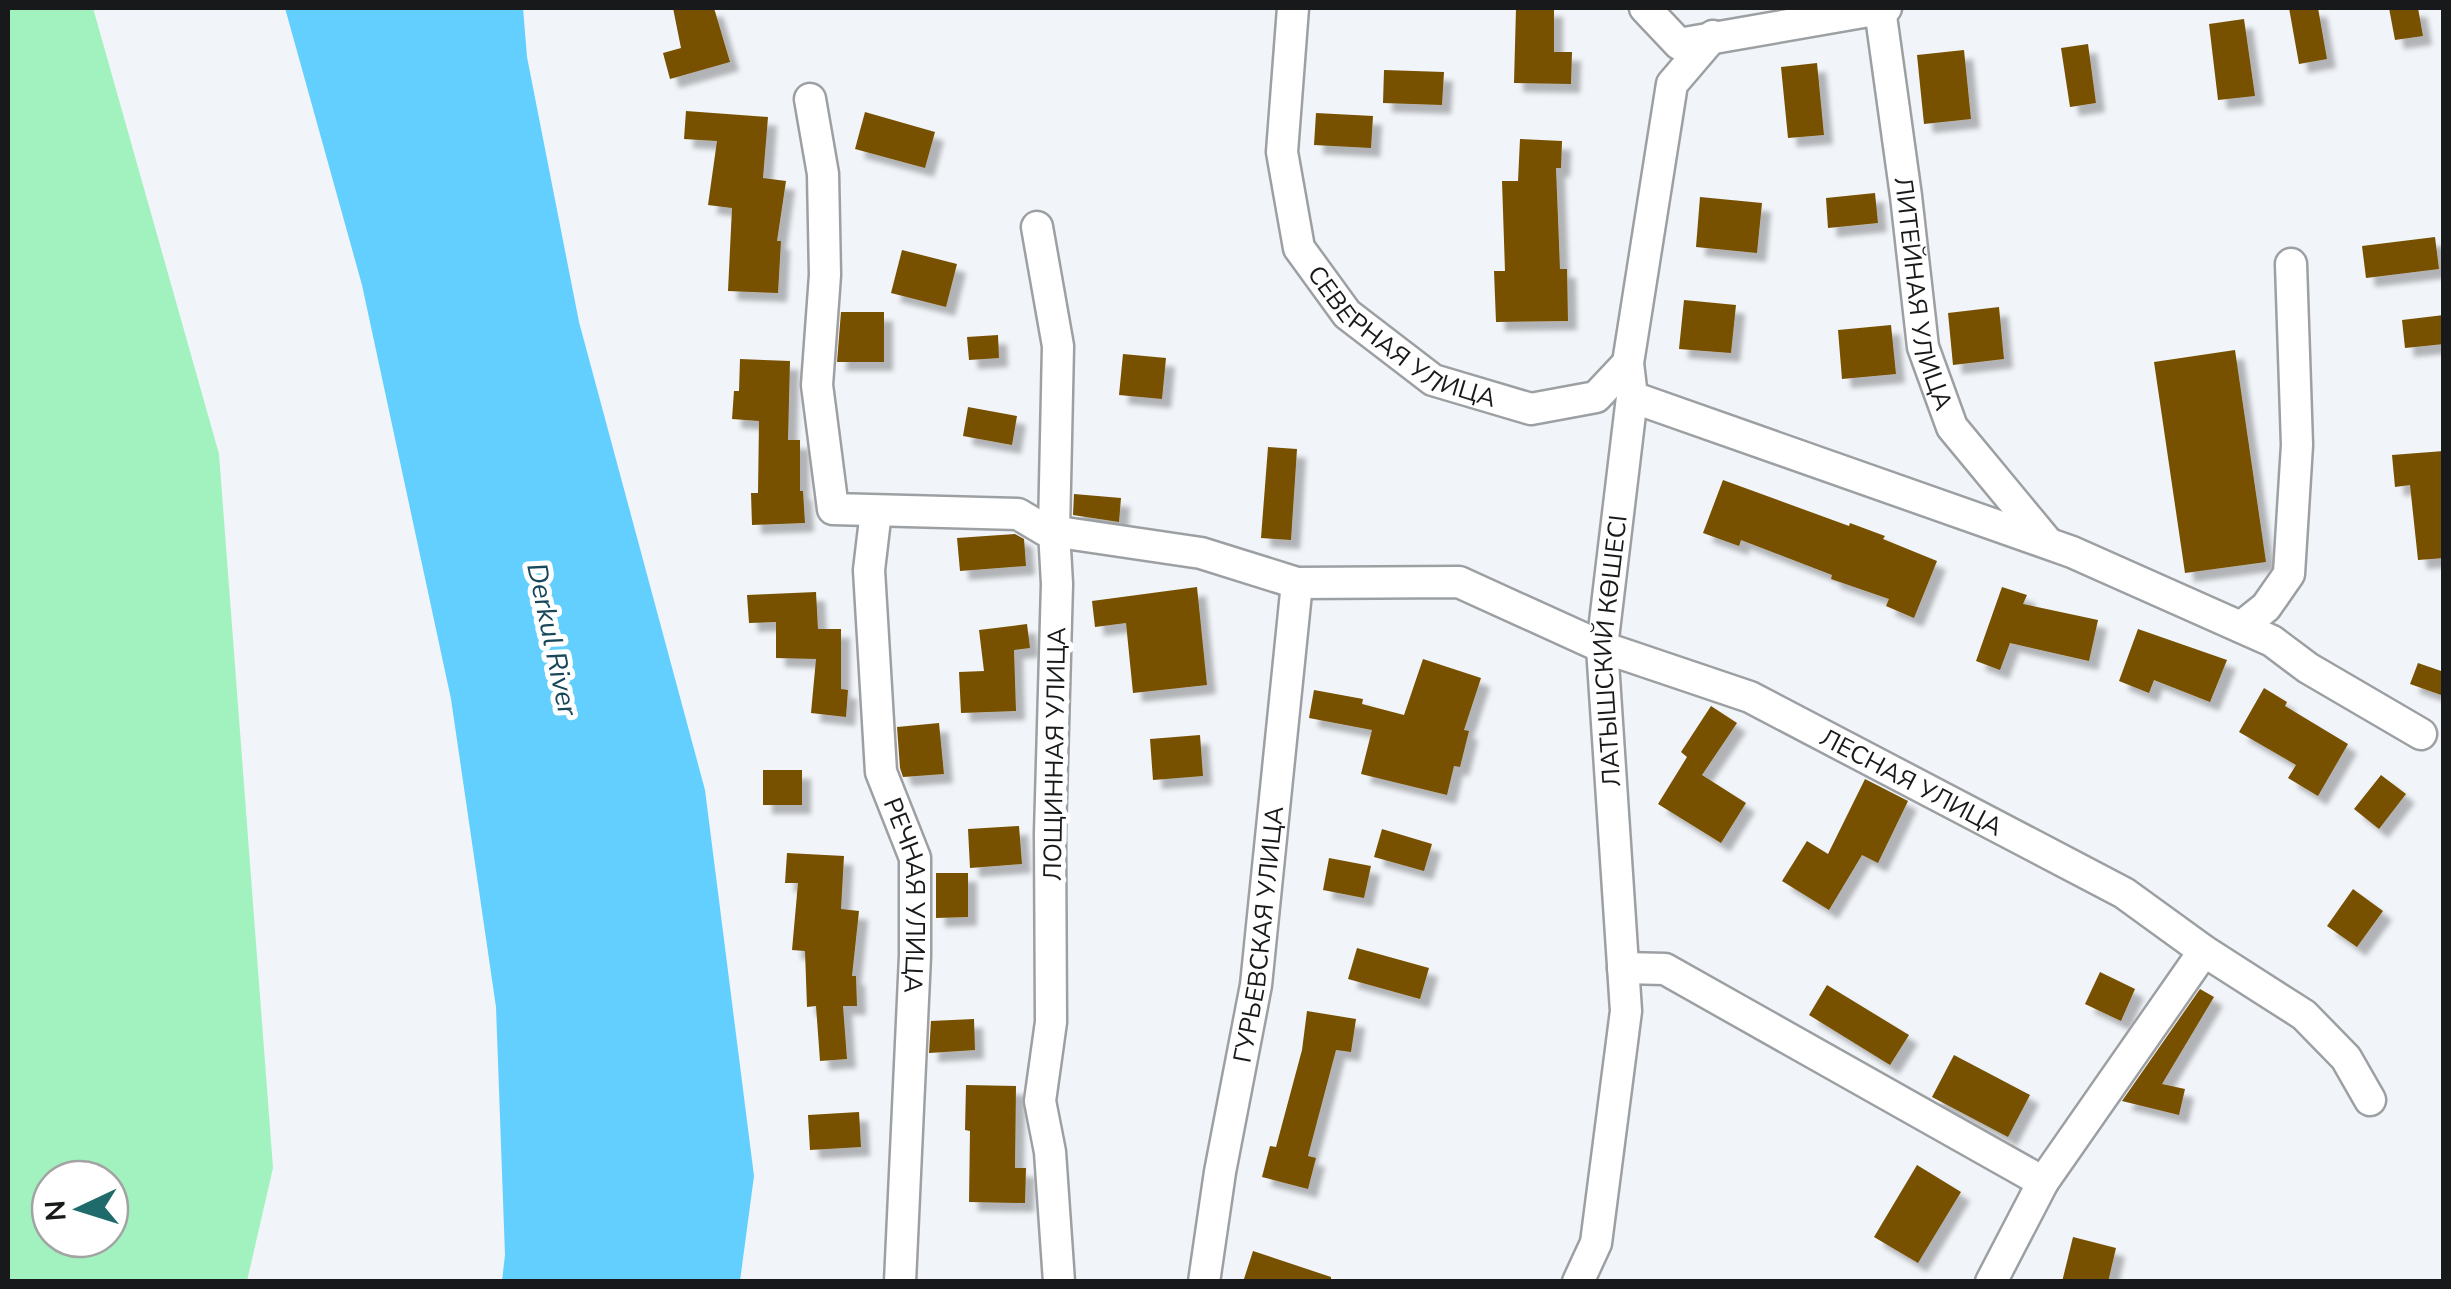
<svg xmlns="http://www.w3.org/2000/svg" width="2451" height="1289" font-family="'Nunito Sans',sans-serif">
  <defs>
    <filter id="shadow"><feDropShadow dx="9" dy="9" stdDeviation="2.5" flood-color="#0004"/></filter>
  </defs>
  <rect width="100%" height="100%" fill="#f1f4f8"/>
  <path fill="#a2f2bf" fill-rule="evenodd" d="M 8,8 L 93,8 L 219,454 L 273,1168 L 247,1281 L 8,1281 ZM 50,1179 L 110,1179 L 110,1239 L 50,1239 Z"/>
  <path fill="#63cffe" d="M 285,8 L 523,8 L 527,57 L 579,322 L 705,790 L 754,1176 L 740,1281 L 502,1281 L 505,1255 L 496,1007 L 451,699 L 362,285 Z"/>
  <path fill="#775106" filter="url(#shadow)" d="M 673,8 L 714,8 L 730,62 L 670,79 L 663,53 L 681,48 Z
    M 1516,8 L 1554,8 L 1554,52 L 1572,52 L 1571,84 L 1514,83 Z
    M 2289,8 L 2318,8 L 2327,59 L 2299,64 Z
    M 2389,8 L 2418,8 L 2423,36 L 2395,40 Z
    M 2244,19 L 2255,96 L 2218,100 L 2209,24 Z
    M 2088,44 L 2096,103 L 2070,107 L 2061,48 Z
    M 1964,50 L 1971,119 L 1924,124 L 1917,55 Z
    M 1817,63 L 1824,135 L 1788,138 L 1781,67 Z
    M 1384,70 L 1444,72 L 1442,105 L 1383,103 Z
    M 686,111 L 768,117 L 763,178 L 786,181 L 777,241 L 781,241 L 778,293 L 728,291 L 732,208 L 708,205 L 717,141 L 684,139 Z
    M 865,112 L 935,132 L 925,168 L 855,149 Z
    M 1316,113 L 1373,116 L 1371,148 L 1314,145 Z
    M 1520,139 L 1562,141 L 1561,168 L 1556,168 L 1560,269 L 1567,269 L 1568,321 L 1496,322 L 1494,271 L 1505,271 L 1502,181 L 1518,181 Z
    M 1875,193 L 1878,223 L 1828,228 L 1826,198 Z
    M 1700,197 L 1762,203 L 1757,253 L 1696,247 Z
    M 2435,237 L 2439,269 L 2366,278 L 2362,246 Z
    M 902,250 L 957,264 L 946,307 L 891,293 Z
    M 1684,300 L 1736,305 L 1731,353 L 1679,349 Z
    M 1999,307 L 2004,359 L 1953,365 L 1948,313 Z
    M 841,312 L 884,312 L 884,362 L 837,362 Z
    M 2444,315 L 2444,344 L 2405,348 L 2402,320 Z
    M 1891,325 L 1896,374 L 1842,379 L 1838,330 Z
    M 998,335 L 999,358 L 969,360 L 967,337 Z
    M 2235,350 L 2266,562 L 2185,573 L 2154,362 Z
    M 1123,354 L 1166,358 L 1162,399 L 1119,395 Z
    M 740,359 L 790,361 L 788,440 L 800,440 L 800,491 L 803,491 L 805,523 L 752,525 L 751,493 L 758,493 L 759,421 L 732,419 L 734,391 L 739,391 Z
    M 968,407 L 1017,416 L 1012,445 L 963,436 Z
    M 1268,447 L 1297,449 L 1291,540 L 1261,538 Z
    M 2444,451 L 2444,558 L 2418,560 L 2410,485 L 2395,487 L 2392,455 Z
    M 1723,480 L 1849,526 L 1850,523 L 1885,536 L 1883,539 L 1937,561 L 1914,618 L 1886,606 L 1889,599 L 1831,579 L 1832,575 L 1741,540 L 1739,546 L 1703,533 Z
    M 1074,494 L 1121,498 L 1119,522 L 1073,515 Z
    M 1015,534 L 1024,539 L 1026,566 L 960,571 L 957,538 Z
    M 1197,587 L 1207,685 L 1133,693 L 1126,623 L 1095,627 L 1092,601 Z
    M 2002,587 L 2027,595 L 2023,604 L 2098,620 L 2089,661 L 2010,643 L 2000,670 L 1976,661 Z
    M 816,592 L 818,629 L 841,629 L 841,689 L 848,690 L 846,717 L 811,713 L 816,659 L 776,658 L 776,622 L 749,623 L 747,595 Z
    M 1027,624 L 1030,648 L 1014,650 L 1016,711 L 961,713 L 959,672 L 984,671 L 979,630 Z
    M 2138,629 L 2227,660 L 2210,702 L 2154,680 L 2149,693 L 2119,681 Z
    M 1423,659 L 1481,678 L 1464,730 L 1469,731 L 1460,767 L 1454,766 L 1447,795 L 1361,774 L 1372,730 L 1309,718 L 1314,690 L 1363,699 L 1362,704 L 1404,715 Z
    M 2418,663 L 2444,672 L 2444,696 L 2410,684 Z
    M 2264,688 L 2287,702 L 2285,706 L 2348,744 L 2318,796 L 2288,778 L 2296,765 L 2239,732 Z
    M 1711,706 L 1737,723 L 1702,775 L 1746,803 L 1721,843 L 1658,804 L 1687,757 L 1681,752 Z
    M 939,723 L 944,774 L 903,777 L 900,768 L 897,727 Z
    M 1200,735 L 1203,776 L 1153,780 L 1150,739 Z
    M 763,770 L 802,770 L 802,805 L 763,805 Z
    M 2381,775 L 2406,794 L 2379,829 L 2354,809 Z
    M 1865,779 L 1908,801 L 1878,863 L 1862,855 L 1829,910 L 1782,881 L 1807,841 L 1828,854 Z
    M 1019,826 L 1022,864 L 970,868 L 968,829 Z
    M 1382,829 L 1432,844 L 1424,871 L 1374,857 Z
    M 787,853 L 844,856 L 841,909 L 859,911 L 852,976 L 856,976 L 857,1006 L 843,1006 L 847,1059 L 820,1061 L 816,1006 L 807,1007 L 805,951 L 792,950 L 798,883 L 785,883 Z
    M 1329,858 L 1371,866 L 1364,898 L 1323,890 Z
    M 936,873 L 968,873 L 968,917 L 936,918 Z
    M 2353,889 L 2383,911 L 2357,947 L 2327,926 Z
    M 1357,948 L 1429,968 L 1420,999 L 1348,979 Z
    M 2100,972 L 2135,989 L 2121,1021 L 2085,1004 Z
    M 1827,985 L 1909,1035 L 1890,1065 L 1809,1015 Z
    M 2200,989 L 2214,997 L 2162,1084 L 2185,1089 L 2179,1115 L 2122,1101 Z
    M 1307,1011 L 1356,1019 L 1351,1052 L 1336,1050 L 1308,1156 L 1316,1158 L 1308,1189 L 1262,1177 L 1270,1146 L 1276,1147 L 1302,1050 Z
    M 974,1019 L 975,1050 L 929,1053 L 931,1021 Z
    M 1954,1055 L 2030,1095 L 2008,1137 L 1932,1097 Z
    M 966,1085 L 1016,1086 L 1015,1168 L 1026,1168 L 1025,1203 L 969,1202 L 970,1131 L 965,1130 Z
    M 859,1112 L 861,1147 L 810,1150 L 808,1115 Z
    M 1917,1165 L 1961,1192 L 1918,1263 L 1874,1237 Z
    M 2073,1237 L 2116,1248 L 2108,1282 L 2062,1282 Z
    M 1253,1251 L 1331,1277 L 1331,1282 L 1243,1282 Z"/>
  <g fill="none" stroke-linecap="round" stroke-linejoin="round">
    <defs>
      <g id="minor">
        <path id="s1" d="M 1293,8 L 1282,152 L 1299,248 L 1347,314 L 1433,380 L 1531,409 L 1596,397 L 1628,363"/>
        <path d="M 1645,8 L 1679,44 L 1886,8"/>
        <path id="s2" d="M 1880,9 L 1906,196 L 1923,347 L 1952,427 L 2048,543"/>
        <path id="s3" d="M 810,99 L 823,174 L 825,275 L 817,385 L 833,509 L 1018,514 L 1045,530 L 1201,553 L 1297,583 L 1459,582 L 1602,647 L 1750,697 L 2124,893 L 2204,951 L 2304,1015 L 2346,1058 L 2370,1100"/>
        <path d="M 1037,227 L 1058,346 L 1054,531 L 1057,584 L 1050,833 L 1051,1022 L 1040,1101 L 1050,1152 L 1059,1282"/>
        <path d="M 1632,397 L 2072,552 L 2272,641 L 2308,668 L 2421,734"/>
        <path id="s4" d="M 876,511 L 869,570 L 881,772 L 915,858 L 915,956 L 900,1282"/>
        <path d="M 2241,627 L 2266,607 L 2289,574 L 2297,445 L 2291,264"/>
        <path d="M 1623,968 L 1665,969 L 2043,1182"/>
        <path id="s5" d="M 1204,1282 L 1220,1172 L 1256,985 L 1297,583"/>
        <path id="s6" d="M 1578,1282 L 1596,1243 L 1626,1011 L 1602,647 L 1632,397 L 1628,363 L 1672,84 L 1713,36"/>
        <path d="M 1991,1282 L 2043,1182 L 2204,951"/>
      </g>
    </defs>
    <use href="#minor" stroke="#9da0a3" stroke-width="35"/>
    <use href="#minor" stroke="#fff" stroke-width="30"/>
  </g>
  <g text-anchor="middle" stroke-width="10" stroke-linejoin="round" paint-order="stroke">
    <g font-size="25" fill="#18191a" stroke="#fff">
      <text dy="9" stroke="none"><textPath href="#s2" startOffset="288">ЛИТЕЙНАЯ УЛИЦА</textPath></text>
      <text dy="9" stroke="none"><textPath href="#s1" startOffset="382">СЕВЕРНАЯ УЛИЦА</textPath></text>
      <text dy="9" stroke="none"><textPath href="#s6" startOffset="638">ЛАТЫШСКИЙ КӨШЕСІ</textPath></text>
      <text transform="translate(1054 754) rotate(-89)" y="9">ЛОЩИННАЯ УЛИЦА</text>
      <text dy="9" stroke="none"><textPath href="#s3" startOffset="1545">ЛЕСНАЯ УЛИЦА</textPath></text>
      <text dy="9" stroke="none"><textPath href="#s4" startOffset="390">РЕЧНАЯ УЛИЦА</textPath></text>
      <text dy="9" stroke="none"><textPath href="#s5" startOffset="352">ГУРЬЕВСКАЯ УЛИЦА</textPath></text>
    </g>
    <g font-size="28" font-style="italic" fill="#19475a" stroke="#fff">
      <text transform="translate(553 639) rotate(78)" y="10">Derkul River</text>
    </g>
  </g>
  <rect width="2451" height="1289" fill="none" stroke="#18191a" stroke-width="20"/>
  <g transform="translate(80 1209) rotate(266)"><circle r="48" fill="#ffffff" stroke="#a3a3a3" stroke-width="2.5"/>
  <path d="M0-8L18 38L0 25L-18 38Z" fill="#1f6b6c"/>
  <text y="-15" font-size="28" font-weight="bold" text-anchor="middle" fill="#18191a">N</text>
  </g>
</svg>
